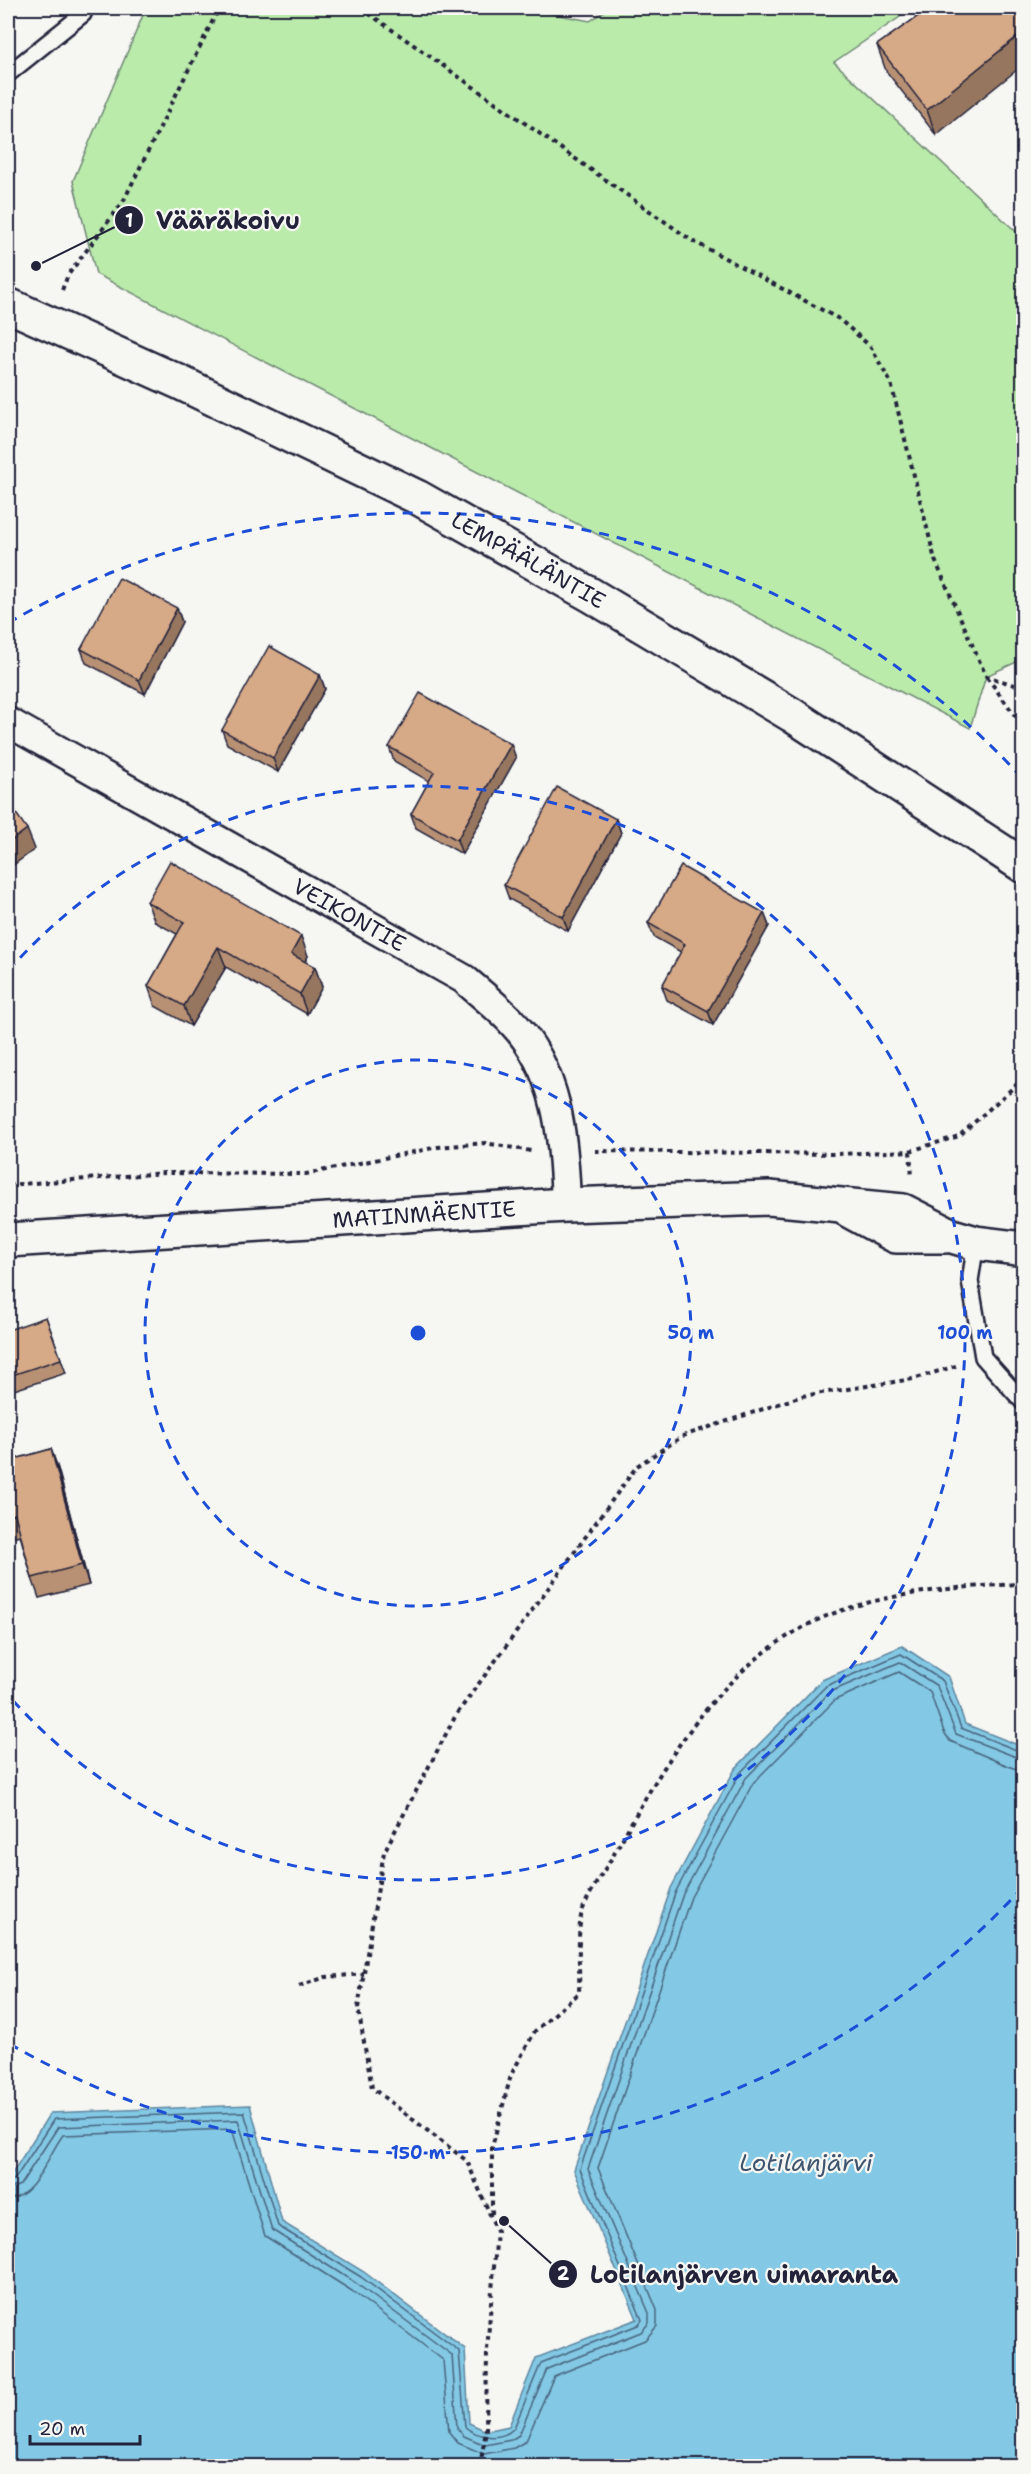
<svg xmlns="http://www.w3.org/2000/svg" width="1031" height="2474" font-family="'Shantell Sans',sans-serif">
  <rect width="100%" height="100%" fill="#f6f6f2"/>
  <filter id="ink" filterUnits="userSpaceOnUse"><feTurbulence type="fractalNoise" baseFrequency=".0167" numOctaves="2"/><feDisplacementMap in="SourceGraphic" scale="12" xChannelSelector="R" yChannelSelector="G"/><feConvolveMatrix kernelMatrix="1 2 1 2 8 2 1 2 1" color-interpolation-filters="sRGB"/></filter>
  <g filter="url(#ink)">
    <path fill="#baebab" stroke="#6e8673" stroke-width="1.5" d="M 146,8 L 523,8 L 590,21 L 609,8 L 913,8 L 834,62 L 1023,238 L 1023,659 L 986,676 L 970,728 L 96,274 L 73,181 Z"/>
    <path fill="#83c8e4" stroke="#5c86a0" stroke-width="1.5" d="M 902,1646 L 949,1677 L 965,1724 L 1023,1747 L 1023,2466 L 8,2466 L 8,2180 L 50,2113 L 250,2105 L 282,2222 L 364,2272 L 465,2349 L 469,2423 L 486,2431 L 509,2426 L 536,2358 L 637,2319 L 574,2170 L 671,1888 L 735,1769 L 822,1680 Z"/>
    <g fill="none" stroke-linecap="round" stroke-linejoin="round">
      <path stroke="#49647f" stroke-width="1.5" d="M 8,2182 L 15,2179 L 54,2119 L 244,2112 L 278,2226 L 361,2277 L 459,2351 L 465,2427 C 478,2437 501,2442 514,2428 L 541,2363 L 638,2325 L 642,2320 L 580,2169 L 676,1891 L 740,1773 L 826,1686 L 901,1654 L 943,1681 L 961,1728 L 1024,1753
        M 8,2190 L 20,2185 L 58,2127 L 238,2120 L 272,2230 L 357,2284 L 452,2355 L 457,2428 L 464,2436 L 485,2445 L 511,2440 L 519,2435 L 547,2369 L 641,2332 L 649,2323 L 649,2313 L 588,2169 L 683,1894 L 746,1778 L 830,1692 L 900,1662 L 937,1686 L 956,1734 L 1024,1760
        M 8,2199 C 36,2198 48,2154 63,2135 L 232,2129 L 265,2236 L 352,2291 L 443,2360 L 449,2432 L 458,2443 L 484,2454 L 514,2448 L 526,2441 L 554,2376 L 645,2340 L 657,2326 L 657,2310 L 598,2168 L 691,1897 L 753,1783 L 835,1700 L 899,1672 L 930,1692 L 944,1732 L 950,1741 L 1013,1768 L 1024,1769"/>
      <defs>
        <path id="service" d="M 8,74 L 83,14 L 85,8
          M 976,1243 L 970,1281 L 983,1357 L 1024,1403"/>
        <g id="minor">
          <path id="s1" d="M 8,722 L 464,979 C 479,992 495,1005 509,1019 C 559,1069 564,1139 566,1205"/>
        </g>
        <g id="tertiary">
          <path d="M 850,1211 L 896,1236 L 945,1236"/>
          <path id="s2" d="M 8,1240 L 566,1205 L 769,1198 L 903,1211 L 952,1236 L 976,1243 L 1024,1249"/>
        </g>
        <g id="secondary">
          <path id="s3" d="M 8,305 L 179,382 L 417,497 L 591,595 L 792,715 L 1024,866"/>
        </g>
      </defs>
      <use href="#service" stroke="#22223b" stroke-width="20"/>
      <use href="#minor" stroke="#22223b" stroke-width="33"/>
      <use href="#tertiary" stroke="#22223b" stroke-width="38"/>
      <use href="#secondary" stroke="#22223b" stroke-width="38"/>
      <path stroke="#22223b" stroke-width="4" stroke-dasharray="4.5 4.5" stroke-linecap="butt" d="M 361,8 L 691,240 L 839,319 L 870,346 L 891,383 L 935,560 L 986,676 L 1024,688
        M 62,290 L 68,275 L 123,202 L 219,8
        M 987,677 L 1024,728
        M 595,1151 L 838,1154 L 910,1151 L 959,1136 L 1024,1078
        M 910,1151 L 912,1177
        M 8,1185 L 165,1173 L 306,1174 L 438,1147 L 485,1143 L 531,1151
        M 299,1986 L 326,1977 L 364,1974
        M 492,2214 L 492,2147 L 511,2075 L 535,2031 L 579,1993 C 580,1968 577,1940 581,1916 C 584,1900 604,1871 613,1856 C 664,1762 721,1663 822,1618 C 879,1593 962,1586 1024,1584
        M 480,2466 L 486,2431 L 487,2350 L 497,2231 L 467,2161 L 372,2088 L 358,2008 L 384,1852 L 456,1715 L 637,1466 L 683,1436 L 802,1396 L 913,1379 L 959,1365"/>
      <use href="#service" stroke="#f6f6f2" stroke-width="15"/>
      <use href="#minor" stroke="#f6f6f2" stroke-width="28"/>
      <use href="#tertiary" stroke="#f6f6f2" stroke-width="33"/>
      <use href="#secondary" stroke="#f6f6f2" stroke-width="33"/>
    </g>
    <path fill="#b89174" stroke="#22223b" stroke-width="1.5" d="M 930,8 L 936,135 L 886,71 L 877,45 Z
      M 177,608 L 182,622 L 145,694 L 86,663 L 81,649 Z
      M 320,675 L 325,689 L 278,772 L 227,744 L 222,730 Z
      M 389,747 L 516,758 L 462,854 L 416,828 L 411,814 L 429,781 L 394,761 Z
      M 616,819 L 621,833 L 568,931 L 509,899 L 504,885 Z
      M 147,902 L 308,956 L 305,962 L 315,967 L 322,987 L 307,1014 L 226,967 L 191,1026 L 155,1006 L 148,986 L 177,934 L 155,922 Z
      M 764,913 L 769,926 L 713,1025 L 667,1000 L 662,986 L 681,952 L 654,937 L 648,923 Z
      M 46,1317 L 66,1373 L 14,1390 L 9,1376 Z
      M 51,1449 L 58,1469 L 89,1585 L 39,1598 L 32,1578 L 20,1535 L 8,1538 L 8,1461 Z"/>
    <path fill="#96765e" stroke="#22223b" stroke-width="1.5" d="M 1023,32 L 1023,65 L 936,135 L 927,110 Z
      M 177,608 L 182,622 L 145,694 L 139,680 Z
      M 320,675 L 325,689 L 278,772 L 273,758 Z
      M 511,744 L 516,758 L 462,854 L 457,840 Z
      M 616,819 L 621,833 L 568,931 L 563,917 Z
      M 27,829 L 35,849 L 8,869 L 8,843 Z
      M 764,913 L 769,926 L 713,1025 L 708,1011 Z
      M 301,936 L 308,956 L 298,974 L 291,954 Z
      M 218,947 L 226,967 L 191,1026 L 184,1006 Z
      M 315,967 L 322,987 L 307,1014 L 300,994 Z
      M 51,1449 L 58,1469 L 89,1585 L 82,1565 Z"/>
    <path fill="#d6a987" stroke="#22223b" stroke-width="1.5" d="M 930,8 L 1023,8 L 1023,32 L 927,110 L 877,45 Z
      M 119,578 L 177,608 L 139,680 L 81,649 Z
      M 269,646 L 320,675 L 273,758 L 222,730 Z
      M 420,693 L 511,744 L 457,840 L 411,814 L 434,772 L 389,747 Z
      M 557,787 L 616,819 L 563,917 L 504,885 Z
      M 8,802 L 27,829 L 8,843 Z
      M 170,861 L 301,936 L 291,954 L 315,967 L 300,994 L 218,947 L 184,1006 L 148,986 L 184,922 L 147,902 Z
      M 681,866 L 764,913 L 708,1011 L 662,986 L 685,944 L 648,923 Z
      M 46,1317 L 61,1359 L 9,1376 L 8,1372 L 8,1330 Z
      M 51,1449 L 82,1565 L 32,1578 L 15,1514 L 8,1516 L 8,1461 Z"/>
  </g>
  <g fill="none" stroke="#1d4ed8" stroke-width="3" stroke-dasharray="10 8">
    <circle cx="418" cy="1333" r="273"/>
    <path d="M8 971A547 547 0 1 1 8 1695"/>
    <path d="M1023 1887A820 820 0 0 1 8 2043M8 623A820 820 0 0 1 1023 779"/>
  </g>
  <g text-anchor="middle" stroke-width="4.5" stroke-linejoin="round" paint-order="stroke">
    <g font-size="22" fill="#22223b" stroke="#f6f6f2">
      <text dy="8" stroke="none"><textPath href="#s3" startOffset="580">LEMPÄÄLÄNTIE</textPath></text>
      <text dy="8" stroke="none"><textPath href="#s1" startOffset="392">VEIKONTIE</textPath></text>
      <text dy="8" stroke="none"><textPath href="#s2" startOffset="417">MATINMÄENTIE</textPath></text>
    </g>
    <g font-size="24" font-style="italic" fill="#3f546e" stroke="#f6f6f2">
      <text x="806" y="2171">Lotilanjärvi</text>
    </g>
  </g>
  <circle cx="418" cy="1333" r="9" fill="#1d4ed8" stroke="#f6f6f2" stroke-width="3"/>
  <g font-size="18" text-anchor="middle" font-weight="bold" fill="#1d4ed8" stroke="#f6f6f2" stroke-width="4.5" stroke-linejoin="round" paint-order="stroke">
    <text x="691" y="1339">50 m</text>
    <text x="965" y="1339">100 m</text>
    <text x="418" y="2159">150 m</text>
  </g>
  <path fill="none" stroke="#22223b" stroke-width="2" d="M36 266L129 220M504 2221L563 2274"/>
  <g fill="#22223b" stroke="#f6f6f2" stroke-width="2">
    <circle cx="36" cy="266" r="6"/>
    <circle cx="504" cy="2221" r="6"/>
    <circle cx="129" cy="220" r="15"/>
    <circle cx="563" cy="2274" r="15"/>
  </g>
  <g font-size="18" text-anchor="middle" font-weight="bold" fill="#fff">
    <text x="129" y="227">1</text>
    <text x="563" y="2280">2</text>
  </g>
  <g font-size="24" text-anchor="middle" font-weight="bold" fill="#22223b" stroke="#f6f6f2" stroke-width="4.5" stroke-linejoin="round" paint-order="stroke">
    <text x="228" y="229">Vääräkoivu</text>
    <text x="744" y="2283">Lotilanjärven uimaranta</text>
  </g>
  <rect width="1031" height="2474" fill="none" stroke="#f6f6f2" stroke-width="30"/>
  <rect x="15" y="15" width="1001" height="2444" fill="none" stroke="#22223b" stroke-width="2" filter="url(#ink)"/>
  <path d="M30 2435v9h110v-9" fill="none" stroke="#22223b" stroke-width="3"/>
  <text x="39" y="2435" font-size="18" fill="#22223b" stroke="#f6f6f2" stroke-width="4.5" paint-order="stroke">20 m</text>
</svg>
